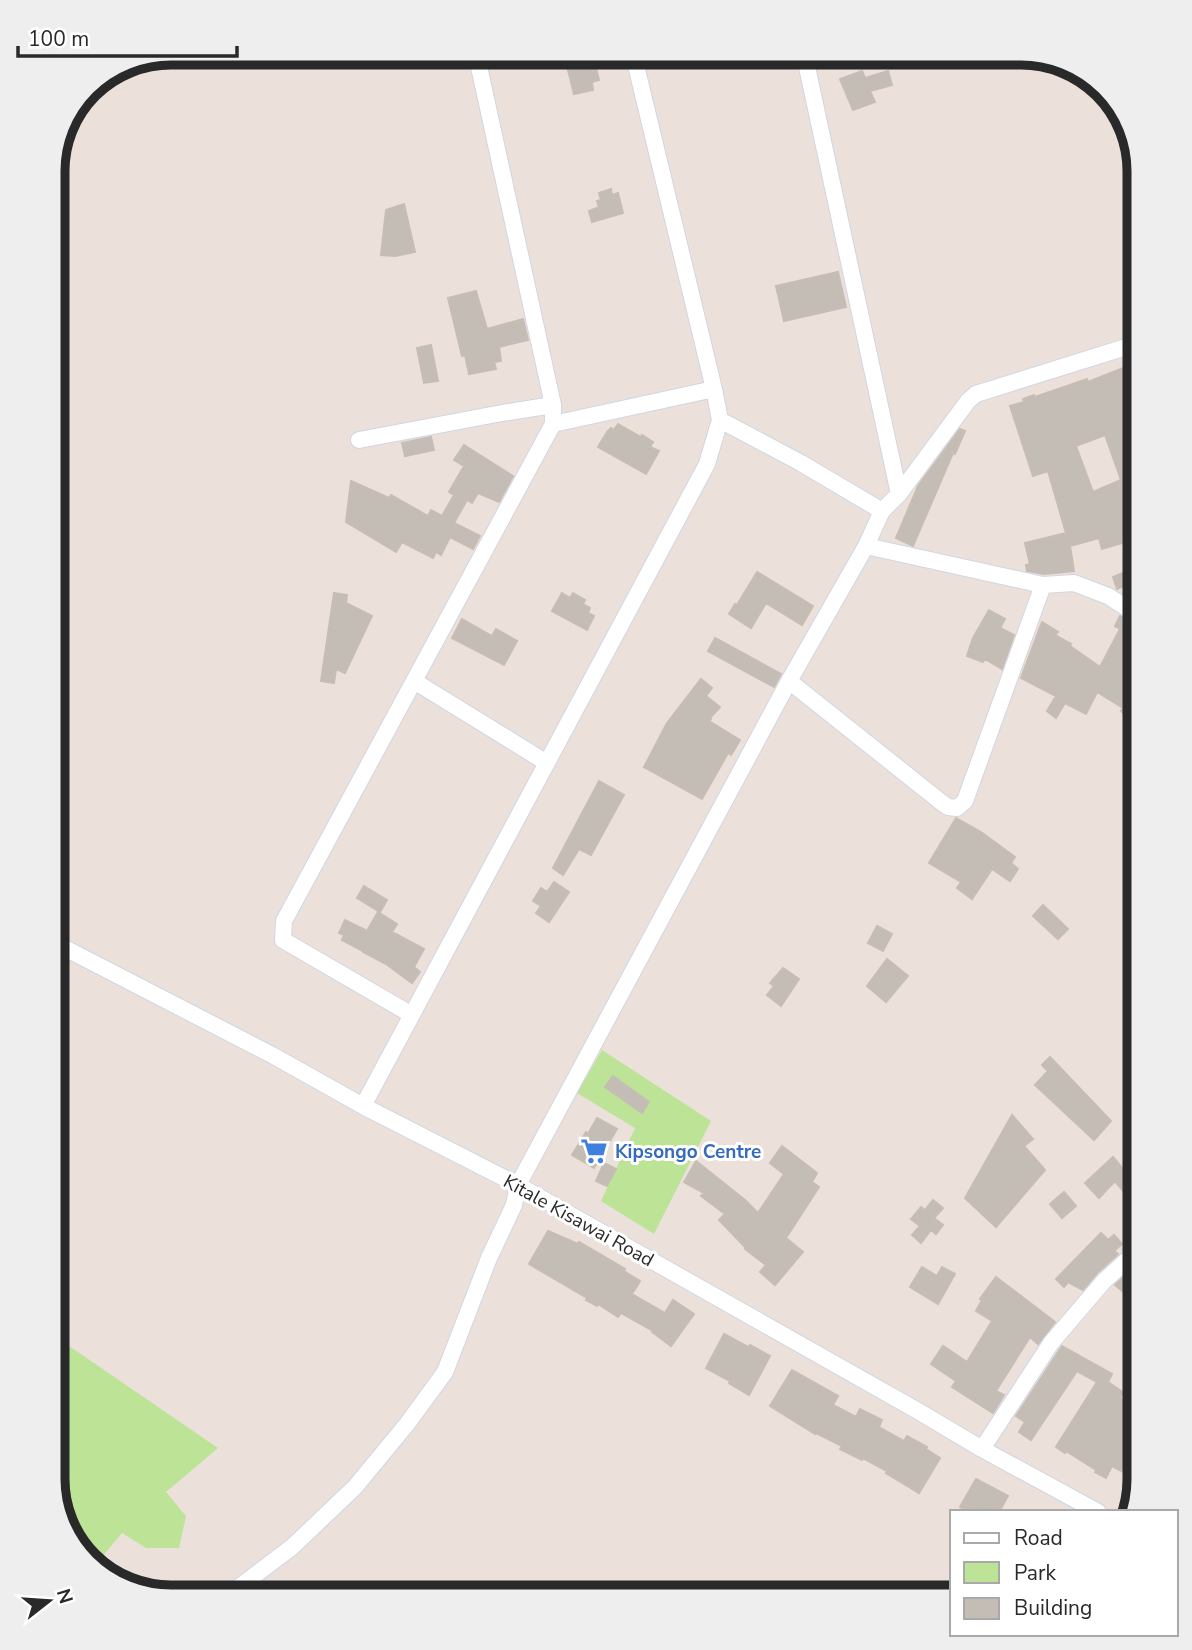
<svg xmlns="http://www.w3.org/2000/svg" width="1192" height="1650" font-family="'Nunito Sans',sans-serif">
  <rect width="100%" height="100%" fill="#ebe1da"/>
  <path fill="#bce396" d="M 602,1050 L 711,1121 L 654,1234 L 601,1201 L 635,1128 L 577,1093 Z
    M 53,1335 L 218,1448 L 166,1492 L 186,1516 L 179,1548 L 146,1548 L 122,1533 L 95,1565 L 69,1539 L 53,1479 Z"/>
  <path fill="#c4bdb6" stroke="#c7bdb4" stroke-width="2" fill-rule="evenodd" d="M 594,60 L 599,80 L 592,82 L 593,90 L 574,94 L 567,66 Z
    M 862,71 L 865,78 L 888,71 L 892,85 L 870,91 L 875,102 L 853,110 L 840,79 Z
    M 611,189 L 612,195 L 618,193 L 623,213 L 592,222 L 589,211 L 599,207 L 597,201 L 601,200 L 599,193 Z
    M 404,204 L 415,252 L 395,256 L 381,255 L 386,210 Z
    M 838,272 L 846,307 L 784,321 L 776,286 Z
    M 476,291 L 487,329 L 523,319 L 528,340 L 499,347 L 501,361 L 494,362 L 496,369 L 469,374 L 465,355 L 462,356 L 448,298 Z
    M 431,345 L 438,381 L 424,383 L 417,348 Z
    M 1123,368 L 1132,395 L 1139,393 L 1139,426 L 1123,432 L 1139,478 L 1139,580 L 1117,589 L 1113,577 L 1135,568 L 1125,542 L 1102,549 L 1099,538 L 1070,546 L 1074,571 L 1044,574 L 1027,571 L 1026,565 L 1030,564 L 1025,543 L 1066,533 L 1048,471 L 1033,476 L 1010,406 L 1024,402 L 1023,399 L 1034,395 L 1035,397 L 1087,379 L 1088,382 ZM 1105,435 L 1121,480 L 1093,492 L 1076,446 Z
    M 618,424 L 641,437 L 642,435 L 653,442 L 650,447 L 659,451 L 646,474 L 598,447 L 607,432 L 611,428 L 614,430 Z
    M 960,429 L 965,431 L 955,454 L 953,453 L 913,546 L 896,538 L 918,486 Z
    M 431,437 L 434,450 L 405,456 L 402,443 Z
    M 464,445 L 513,476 L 499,502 L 478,493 L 472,503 L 467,500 L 454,523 L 480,536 L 473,549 L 450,537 L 441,555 L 436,552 L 433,558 L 402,542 L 396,552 L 346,522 L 351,481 L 389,498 L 391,495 L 428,516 L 431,510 L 442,516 L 454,495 L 449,492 L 464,466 L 454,460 Z
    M 757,572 L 813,606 L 802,625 L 766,603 L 751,628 L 729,614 L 735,604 L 737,605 Z
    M 334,593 L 347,595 L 346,603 L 372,616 L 345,673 L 336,669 L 334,683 L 321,681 Z
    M 562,593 L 570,598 L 573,593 L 585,600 L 583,604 L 590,608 L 588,613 L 594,616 L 587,630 L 552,611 Z
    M 989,610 L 1005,619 L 1000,628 L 1014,635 L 1002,669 L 985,659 L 983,662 L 967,656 L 973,638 Z
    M 1120,616 L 1133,625 L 1139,626 L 1139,726 L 1121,711 L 1123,708 L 1097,692 L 1086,714 L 1065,703 L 1056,718 L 1047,711 L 1056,696 L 1021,678 L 1042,622 L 1058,632 L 1055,635 L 1071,644 L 1070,646 L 1100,667 L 1120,629 L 1115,626 Z
    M 462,619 L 492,636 L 496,629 L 517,641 L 504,665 L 452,638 Z
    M 715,638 L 781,674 L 774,687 L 708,651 Z
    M 701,679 L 712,688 L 706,696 L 720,707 L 710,718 L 711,719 L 709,721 L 740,740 L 731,755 L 728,753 L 702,799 L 644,767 L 667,723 Z
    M 599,781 L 624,795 L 591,855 L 579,849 L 563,875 L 553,868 Z
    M 956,818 L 981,832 L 1015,857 L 1011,863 L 1018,869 L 1010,881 L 992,869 L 972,899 L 957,888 L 961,882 L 929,863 Z
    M 554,882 L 569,892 L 549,922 L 536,913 L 541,906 L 533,901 L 541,888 L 547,892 Z
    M 364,886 L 387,900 L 380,912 L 357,898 Z
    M 1043,905 L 1068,929 L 1058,939 L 1033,916 Z
    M 378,912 L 397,924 L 392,932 L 424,949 L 414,967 L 420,972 L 412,983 L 386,964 L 363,952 L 363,951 L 342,940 L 344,935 L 339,933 L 345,920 L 367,931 Z
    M 877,926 L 892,934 L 883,951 L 868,943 Z
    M 887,959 L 908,976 L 886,1002 L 867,986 Z
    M 783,968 L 799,979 L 781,1006 L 767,995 L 774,986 L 770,983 Z
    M 1050,1057 L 1111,1121 L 1094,1140 L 1035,1085 L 1048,1071 L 1042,1065 Z
    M 613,1076 L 649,1102 L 642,1113 L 605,1087 Z
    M 1012,1115 L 1033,1139 L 1024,1146 L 1045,1170 L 996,1227 L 965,1198 Z
    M 597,1118 L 617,1129 L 594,1168 L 572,1155 L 586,1132 L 588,1134 Z
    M 782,1146 L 817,1173 L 812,1182 L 819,1187 L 786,1238 L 803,1252 L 775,1285 L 760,1272 L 766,1265 L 745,1249 L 746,1248 L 719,1220 L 725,1214 L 701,1196 L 704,1193 L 684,1182 L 696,1161 L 745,1200 L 758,1213 L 784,1174 L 770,1163 Z
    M 1113,1157 L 1139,1188 L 1139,1210 L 1115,1181 L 1099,1198 L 1085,1183 Z
    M 604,1163 L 616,1169 L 607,1186 L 596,1181 Z
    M 1064,1192 L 1076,1206 L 1062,1218 L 1050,1204 Z
    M 933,1200 L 943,1208 L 934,1218 L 943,1225 L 936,1234 L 931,1230 L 921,1243 L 912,1235 L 920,1226 L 911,1219 L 921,1207 L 925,1210 Z
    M 548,1231 L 578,1244 L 579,1242 L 625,1269 L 624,1271 L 640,1281 L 632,1294 L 665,1313 L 673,1300 L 694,1314 L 671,1346 L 652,1332 L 653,1331 L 621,1313 L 618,1317 L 598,1304 L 597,1306 L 586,1300 L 587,1298 L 529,1264 Z
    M 1101,1233 L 1108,1240 L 1114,1235 L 1122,1244 L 1114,1251 L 1118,1254 L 1097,1273 L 1083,1290 L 1068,1282 L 1064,1287 L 1056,1279 Z
    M 922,1267 L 937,1276 L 942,1267 L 955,1274 L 938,1304 L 910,1287 Z
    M 1126,1275 L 1133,1280 L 1139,1277 L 1139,1305 L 1115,1285 Z
    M 996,1277 L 1055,1322 L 1038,1344 L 1030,1337 L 996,1391 L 1004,1395 L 993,1413 L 952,1387 L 956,1381 L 931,1364 L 943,1346 L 967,1362 L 992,1321 L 976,1311 L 982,1300 L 980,1299 Z
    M 724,1334 L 748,1347 L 750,1345 L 770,1356 L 749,1395 L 729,1383 L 730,1381 L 706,1368 Z
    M 1139,1339 L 1139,1371 L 1124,1357 Z
    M 1062,1346 L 1112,1374 L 1108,1382 L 1124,1393 L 1120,1398 L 1139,1410 L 1139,1480 L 1112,1466 L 1106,1478 L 1095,1472 L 1096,1470 L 1066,1451 L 1065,1453 L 1056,1447 L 1097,1382 L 1077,1371 L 1031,1440 L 1019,1432 L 1025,1422 L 1016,1416 Z
    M 792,1370 L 838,1396 L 833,1405 L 856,1417 L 860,1409 L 882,1420 L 879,1427 L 904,1441 L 907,1436 L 927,1447 L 926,1449 L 940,1458 L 919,1493 L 886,1473 L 887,1471 L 863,1458 L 862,1460 L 840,1449 L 842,1446 L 816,1433 L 815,1434 L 770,1406 Z
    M 976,1479 L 1008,1496 L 999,1512 L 968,1512 L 960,1507 Z"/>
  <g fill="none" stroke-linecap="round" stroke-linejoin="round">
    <defs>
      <path id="minor" d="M 804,53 L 899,494
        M 720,420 L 801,463 L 882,511
        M 553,424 L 714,389
        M 359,440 L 502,413 L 553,405
        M 866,546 L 1043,585 L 1074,583 L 1108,596 L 1139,616
        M 414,681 L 547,763
        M 789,681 L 941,802 L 948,807 L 957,808 L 965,801 L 1043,585
        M 53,942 L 272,1055 L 363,1106 L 518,1185 L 918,1411 L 982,1449 L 1098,1512
        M 412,1015 L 283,940 L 284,921 L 553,424 L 553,405 L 476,53
        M 363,1106 L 707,464 L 720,420 L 714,389 L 633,53
        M 982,1449 L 1051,1343 L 1104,1281 L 1139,1249
        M 226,1597 L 292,1547 L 355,1487 L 407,1424 L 445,1372 L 489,1258 L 514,1205 L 518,1185 L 789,681 L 866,546 L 882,511 L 899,494 L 968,401 L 976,394 L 1139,343"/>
    </defs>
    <use href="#minor" stroke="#d0d6e2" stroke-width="18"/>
    <use href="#minor" stroke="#fff" stroke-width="16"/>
  </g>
  <defs>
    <symbol id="supermarket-bare" viewBox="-9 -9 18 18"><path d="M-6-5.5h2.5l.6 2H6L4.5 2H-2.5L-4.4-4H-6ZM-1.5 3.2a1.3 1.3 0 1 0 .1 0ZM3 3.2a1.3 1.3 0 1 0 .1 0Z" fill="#3f7fe0" stroke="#fff" stroke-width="2.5" paint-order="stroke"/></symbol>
  </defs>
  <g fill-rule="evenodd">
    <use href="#supermarket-bare" x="575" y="1132" width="38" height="38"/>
  </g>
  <g text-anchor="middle" stroke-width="6" stroke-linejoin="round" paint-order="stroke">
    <g font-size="19" font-weight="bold" fill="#366cbe" stroke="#fff" text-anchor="start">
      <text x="615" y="1158">Kipsongo Centre</text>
    </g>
    <g font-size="19" fill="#292929" stroke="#fff">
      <text transform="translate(579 1220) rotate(29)" y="7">Kitale Kisawai Road</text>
    </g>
  </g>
  <path d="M0 0H1192V1650H0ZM171 65H1021A106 106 0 0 1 1127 171V1479A106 106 0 0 1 1021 1585H171A106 106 0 0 1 65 1479V171A106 106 0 0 1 171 65Z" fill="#eee" fill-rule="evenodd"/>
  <path fill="none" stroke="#292929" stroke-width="9" d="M171 65H1021A106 106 0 0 1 1127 171V1479A106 106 0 0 1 1021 1585H171A106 106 0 0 1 65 1479V171A106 106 0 0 1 171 65Z"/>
  <rect x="950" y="1510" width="228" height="126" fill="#ffffff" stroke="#a9a9a9" stroke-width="2"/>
  <rect x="964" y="1533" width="35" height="10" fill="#ffffff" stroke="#a9a9a9" stroke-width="2"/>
  <text x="1014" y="1545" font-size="21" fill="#292929">Road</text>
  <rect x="964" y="1562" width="35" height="21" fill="#bce396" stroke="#a9a9a9" stroke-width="2"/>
  <text x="1014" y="1580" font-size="21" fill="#292929">Park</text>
  <rect x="964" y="1598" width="35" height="21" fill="#c4bdb6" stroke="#a9a9a9" stroke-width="2"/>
  <text x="1014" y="1615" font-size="21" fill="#292929">Building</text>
  <g transform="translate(49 1601) rotate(73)" stroke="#ffffff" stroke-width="5" paint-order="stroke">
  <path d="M0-5L12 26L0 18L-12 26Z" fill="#292929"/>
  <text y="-10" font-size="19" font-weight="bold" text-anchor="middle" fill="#292929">N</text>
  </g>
  <path d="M18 46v10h219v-10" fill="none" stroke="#292929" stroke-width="3.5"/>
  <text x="28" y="46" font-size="21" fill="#292929" stroke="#ffffff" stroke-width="5" paint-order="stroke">100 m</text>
</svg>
